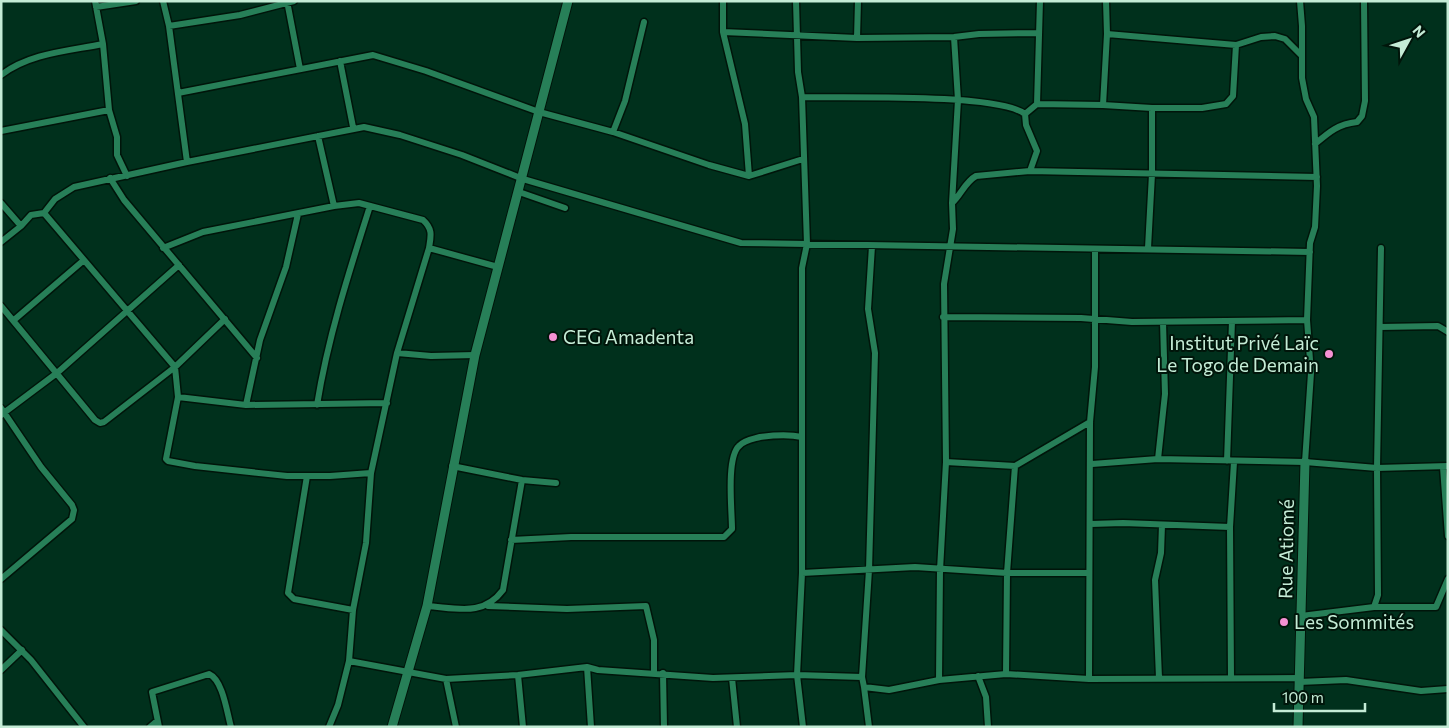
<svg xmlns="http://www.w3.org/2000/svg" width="1449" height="728" font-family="Commissioner,sans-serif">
  <rect width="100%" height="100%" fill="#00301c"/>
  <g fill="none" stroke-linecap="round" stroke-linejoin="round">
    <defs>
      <path id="street" d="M 95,1 L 103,44 L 109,110 L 117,137 L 117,155 L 127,176
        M 163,1 L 169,26 L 187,162
        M 287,1 L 300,69
        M 723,1 L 723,32 L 745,124 L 749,176
        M 796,1 L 798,72 L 802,97 L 807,244 L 802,268 L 802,573 L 797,675 L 803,727
        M 1300,1 L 1302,26 L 1302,78 L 1306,99 L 1314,117 L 1317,186 L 1315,227 L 1310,243 L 1307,320 L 1311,373 L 1305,462
        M 96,7 L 136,1
        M 169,26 L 240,15 L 294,1
        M 723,32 L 857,38 L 954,37 L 979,34 L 1038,33
        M 1107,34 L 1236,45 L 1261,37 L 1275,36 L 1285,39 L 1301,55
        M 857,38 L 858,1
        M 340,61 L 353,127
        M 1,75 C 30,53 68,51 103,44
        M 178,93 L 373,55 L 426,71 L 539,112 L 613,132 L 709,165 L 749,176 L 803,159
        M 802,97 C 844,98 997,93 1025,114
        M 1037,104 L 1040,1
        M 1103,105 L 1152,108 L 1152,174 L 1148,248
        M 1152,108 L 1202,108 L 1226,104 L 1233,96 L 1236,45
        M 1,131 L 109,110
        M 613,132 L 625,101 L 644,22
        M 318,136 L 334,206
        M 1315,144 C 1329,132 1338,124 1357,122 L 1362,116 L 1365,101 L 1364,1
        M 1030,171 L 1037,151 L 1026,125 L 1025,114 L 1037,104 L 1103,105 L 1107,34 L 1106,1
        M 110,178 L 124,200 L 257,358
        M 519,192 L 565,208
        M 1,203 L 21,226
        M 952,203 L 958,100 L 954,37
        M 44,213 L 175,367 L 178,397 L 166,459 L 168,461 L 195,466 L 287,476 L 330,476 L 371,473
        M 1,242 L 21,226 L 31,215 L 44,213 L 55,199 L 74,187 L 187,162 L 364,127 L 400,135 L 462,155 L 523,179 L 741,243 L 1310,252
        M 872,246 L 868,309 L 875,353 L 869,570 L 862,677 L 864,687 L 889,690 L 939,680 L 1006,674 L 1089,679 L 1300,678
        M 163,248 L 203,232 L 334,206 L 359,203 L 423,220 C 433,229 431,236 429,248 L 498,267
        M 1,306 L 95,420 L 100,423 L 104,422 L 175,367 L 225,319
        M 943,317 L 1081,318 L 1132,322 L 1307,320
        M 14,320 L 84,260
        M 1380,327 L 1438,326 L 1448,332
        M 397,353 L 431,356 L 475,355
        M 178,397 L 246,405 L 387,403
        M 246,405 L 260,340 L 286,267 L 298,214
        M 317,405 C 328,337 349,272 370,206
        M 1,408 L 41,467 L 72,505 L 74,510 L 72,519 L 1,579
        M 1,415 L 57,373 L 179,265
        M 1158,459 L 1165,394 L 1163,322
        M 1227,461 L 1232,321
        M 946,462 L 1015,466 L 1090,422
        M 1092,464 L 1158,459 L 1305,462 L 1377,468 L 1448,466
        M 452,466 L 522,480 L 556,483
        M 1443,467 L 1448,536
        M 307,476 L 288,593 L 294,599 L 353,610
        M 1091,524 L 1123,523 L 1230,527
        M 511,540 L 571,537 L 724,537 L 732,529 C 732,511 726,458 739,446 C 744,440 753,439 760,437 C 775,435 788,434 802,437
        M 802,573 L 915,567 L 1007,573 L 1089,573
        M 427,606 C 457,608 483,617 503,590 L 522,480
        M 488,606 L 567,609 L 646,606 L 654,640 L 654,672
        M 1374,607 L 1436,607 L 1448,579
        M 1301,616 L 1374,607 L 1378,595 L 1377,468 L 1381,248
        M 1,630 L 31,660 L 84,727
        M 349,661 L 446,679 L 518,675 L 587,667 L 598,670 L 713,678 L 797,675 L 862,677
        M 587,667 L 591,727
        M 1,670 L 22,650
        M 663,673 L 664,727
        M 1006,674 L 1007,573 L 1015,466
        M 518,675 L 523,727
        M 978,676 L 986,697 L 988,727
        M 732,678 L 737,727
        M 1159,678 L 1155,580 L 1161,553 L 1162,525
        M 1231,678 L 1230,527 L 1234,462
        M 446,679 L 456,727
        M 1089,679 L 1090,422 L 1095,367 L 1095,249
        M 939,680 L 940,570 L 946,462 L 944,284 L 953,229 L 952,203 C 961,195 965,182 976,176 L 1030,171 L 1317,177
        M 1299,682 L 1346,680 L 1421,691 L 1448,689
        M 864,687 L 869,727
        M 150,727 L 157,721
        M 159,727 L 152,692 L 209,674 C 223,680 227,713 231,727
        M 329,727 L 338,705 L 349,661 L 353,610 L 366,543 L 371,473 L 397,353 L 429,248"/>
      <path id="secondary" d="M 392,727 L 427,606 L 475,355 L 568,1
        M 1298,727 L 1305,462"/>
    </defs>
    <use href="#street" stroke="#00150a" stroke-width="9"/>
    <use href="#secondary" stroke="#00150a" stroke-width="11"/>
    <use href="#street" stroke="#277f58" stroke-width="6"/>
    <use href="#secondary" stroke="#277f58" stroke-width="9"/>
  </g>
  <g fill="#f491d3" stroke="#00150a" stroke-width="2">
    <circle cx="553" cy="337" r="5"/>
    <circle cx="1329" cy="354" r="5"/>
    <circle cx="1284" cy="622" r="5"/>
  </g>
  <g text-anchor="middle" stroke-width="4" stroke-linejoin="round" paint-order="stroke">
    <g font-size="19" fill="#c4ecd6" stroke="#00150a" text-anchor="start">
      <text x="563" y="344">CEG Amadenta</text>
      <text x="1319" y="350" text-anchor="end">Institut Privé Laïc<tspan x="1319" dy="22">Le Togo de Demain</tspan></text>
      <text x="1294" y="629">Les Sommités</text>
    </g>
    <g font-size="19" fill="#c4ecd6" stroke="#00150a">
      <text transform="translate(1286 549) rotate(-89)" y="7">Rue Atiomé</text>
    </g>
  </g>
  <rect width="1449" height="728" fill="none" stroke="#c4ecd6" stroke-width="5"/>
  <g transform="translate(1409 40) rotate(50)" stroke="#00150a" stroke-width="4" paint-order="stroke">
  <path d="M0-4L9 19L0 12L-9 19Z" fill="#c4ecd6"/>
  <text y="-8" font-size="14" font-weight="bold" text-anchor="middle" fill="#c4ecd6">N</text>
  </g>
  <path d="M1274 703v8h91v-8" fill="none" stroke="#c4ecd6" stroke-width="2.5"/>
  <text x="1282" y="703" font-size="15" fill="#c4ecd6" stroke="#00150a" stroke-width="4" paint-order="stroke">100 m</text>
</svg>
